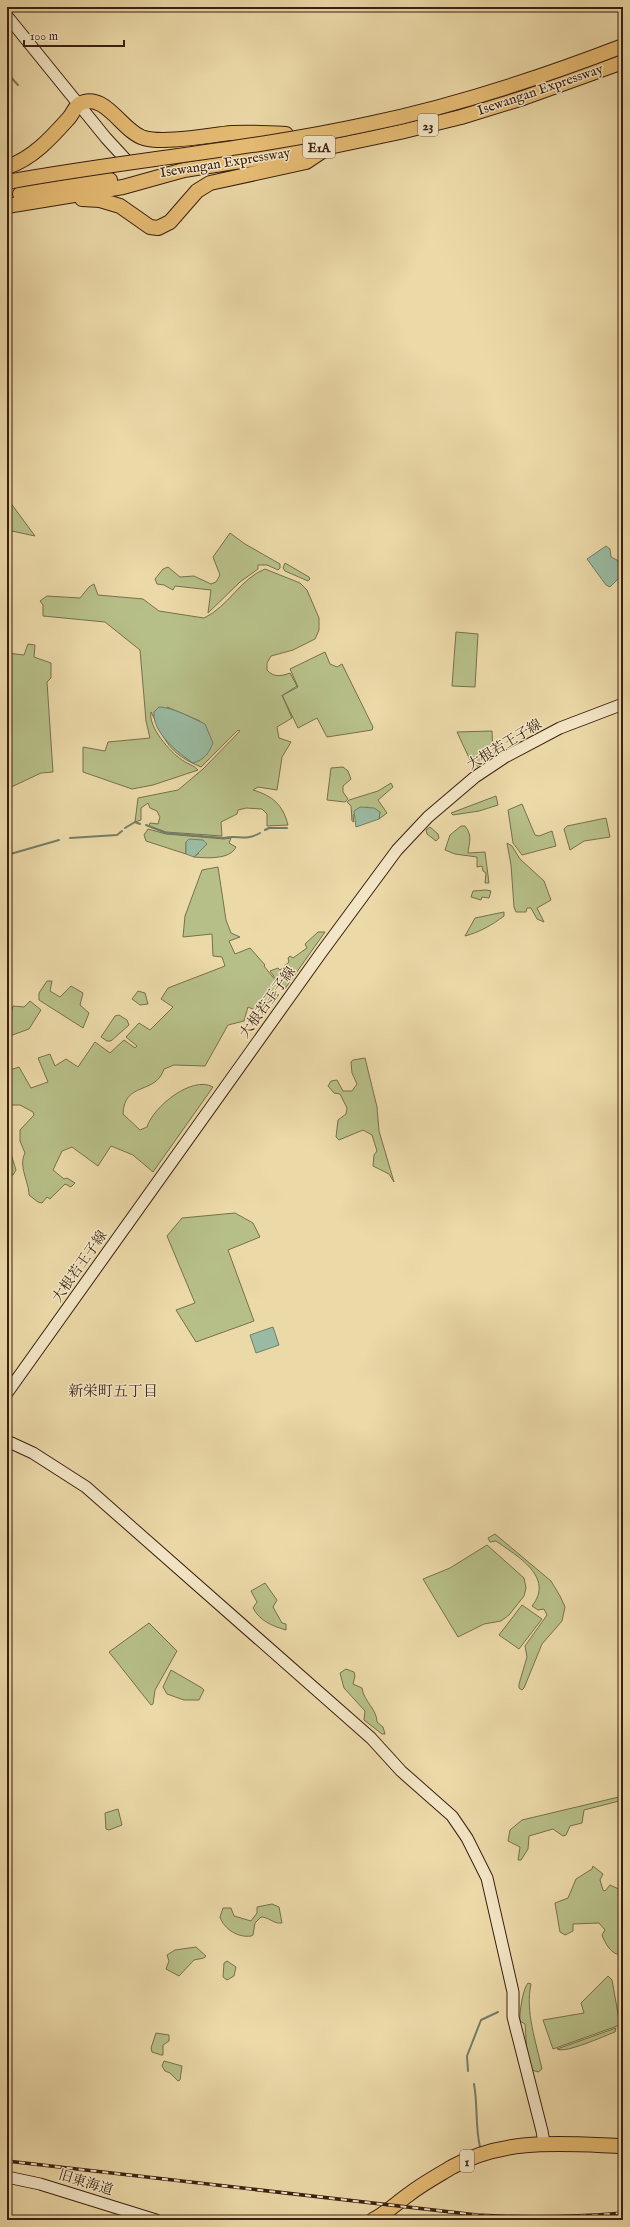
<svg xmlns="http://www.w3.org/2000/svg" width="630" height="2227" font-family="'IM FELL English','Noto Serif JP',serif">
  <rect width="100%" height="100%" fill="#ecd9a8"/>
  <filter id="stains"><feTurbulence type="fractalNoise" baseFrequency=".005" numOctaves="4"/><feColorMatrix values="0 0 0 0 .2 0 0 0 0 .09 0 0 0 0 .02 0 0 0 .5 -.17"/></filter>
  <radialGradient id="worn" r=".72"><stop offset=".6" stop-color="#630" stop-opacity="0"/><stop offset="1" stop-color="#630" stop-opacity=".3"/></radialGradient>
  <path fill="#b7bf88" stroke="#786f4c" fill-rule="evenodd" d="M 7,498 L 35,536 L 7,530 Z
    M 230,533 L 245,544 L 280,564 L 280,568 L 278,570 L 267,565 L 258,565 L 258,569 L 240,582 L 208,613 L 211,590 L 175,586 L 173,590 L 164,585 L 157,584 L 155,579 L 163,569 L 168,567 L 180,577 L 194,576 L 211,584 L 216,582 L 220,575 L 213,557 Z
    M 285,563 L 309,577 L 310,579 L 308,581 L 285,571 L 283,568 Z
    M 265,569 L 300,583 L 307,590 L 319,618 L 319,630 L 315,639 L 293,650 L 271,656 L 267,663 L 267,670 C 274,678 282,676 290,673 L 297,686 L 283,695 L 298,687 L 290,669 L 325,652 L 330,664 L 337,667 L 342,664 L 373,727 L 372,730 L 327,737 L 317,718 L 298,728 L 282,695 L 292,718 L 277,727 L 279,738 L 291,742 L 282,757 L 277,790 L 258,787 L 253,790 C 273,796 283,805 288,825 L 267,826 L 267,814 L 262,809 L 246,808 L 238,810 L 237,814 L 221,822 L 222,836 L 166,832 L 149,826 L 150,823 L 158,824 L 160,817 L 157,811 L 150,808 L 148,803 L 141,808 L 141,820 L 135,822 L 138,798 L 178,790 L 203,769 L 240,731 L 238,730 L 201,767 C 168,753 166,742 151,712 C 148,727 170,752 182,760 C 187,764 194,765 198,770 L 153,785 L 132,789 L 83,772 L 83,747 L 105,751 L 108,742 L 150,738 L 146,721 L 140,650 L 105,622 L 43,616 L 43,605 L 40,601 L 47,596 L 80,598 L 89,587 L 94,584 L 98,595 L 143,599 L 159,611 L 204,618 C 228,607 241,578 265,569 ZM 167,707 L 200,721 L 186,758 Z
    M 456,632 L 478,634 L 475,687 L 452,686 Z
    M 28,644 L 35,645 L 34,657 L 51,663 L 51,678 L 47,682 L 53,772 L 41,773 L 7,789 L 7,653 L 24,655 Z
    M 492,731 L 493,755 L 478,766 L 471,762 L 457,732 Z
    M 343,767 L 348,771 L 351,779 L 343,786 L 343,792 L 348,799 L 345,802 L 327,800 L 331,768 Z
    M 391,783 L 393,787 L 378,800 L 387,813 L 379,819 L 380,812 L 367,807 L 353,815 L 354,822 L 352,821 L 351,806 L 347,802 L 349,800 L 378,791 Z
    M 496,796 L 498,805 L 479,811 L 453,815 L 451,813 Z
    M 522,804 L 535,835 L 539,836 L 552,831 L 556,846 L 522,855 L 513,843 L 508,810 Z
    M 606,818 L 610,837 L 584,841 L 570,850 L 564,829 L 567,826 Z
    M 461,826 L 465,826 C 473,836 469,842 468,853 L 485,852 L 489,883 L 485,883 L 486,873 L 483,871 L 482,866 L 477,867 L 477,857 L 455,854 L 445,850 L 450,835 Z
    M 430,827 L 438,834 L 439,838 L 436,841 L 427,834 L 426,830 Z
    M 148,829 L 166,834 L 224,839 L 231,838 L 229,843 L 236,847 C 230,860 206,858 194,857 L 199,853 L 186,842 L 186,854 L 146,841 L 144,835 Z
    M 507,843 L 512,846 L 520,859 L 544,881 L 551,900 L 537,908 L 544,922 L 537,919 L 531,908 L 527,908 L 526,912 L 516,912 L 514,907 L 511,865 Z
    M 218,867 L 226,920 L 231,933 L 240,937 L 229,941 L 235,954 L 250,948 L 265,965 L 264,966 L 276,981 L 278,988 L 276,990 L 274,999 L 255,1010 L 248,1007 L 244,1021 L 228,1025 L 205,1066 L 174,1065 L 164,1069 C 156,1095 124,1081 123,1114 L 140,1130 L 147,1127 C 153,1107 192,1075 213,1087 L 153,1172 L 133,1155 L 111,1146 L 98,1166 L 72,1147 L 62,1151 L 53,1170 L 64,1179 L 67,1178 L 75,1183 L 71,1187 L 65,1184 L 50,1199 L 47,1197 L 42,1203 L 38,1202 L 29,1195 C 29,1182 18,1166 25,1153 L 20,1141 L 20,1130 L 34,1115 L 33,1112 L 20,1105 L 7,1105 L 7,1071 L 19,1067 L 31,1088 L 48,1082 L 38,1058 L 50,1054 L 55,1066 L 66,1059 L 78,1067 L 95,1042 L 110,1053 L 124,1040 L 135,1048 L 137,1046 L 126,1037 L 139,1023 L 150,1030 L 173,1007 L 161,999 L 168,988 L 225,966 L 222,957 L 213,956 L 212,934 L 183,937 L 185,916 L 202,870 Z
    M 486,890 L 491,891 L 489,898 L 482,897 L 481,900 L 471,897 L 473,891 Z
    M 504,912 L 504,916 C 492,925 480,932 465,936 L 475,918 Z
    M 318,932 L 325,932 L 284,990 L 270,971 L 278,968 L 280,970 L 289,962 L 288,958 L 290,956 L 293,958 L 307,948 L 305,944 Z
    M 47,981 L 52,981 L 50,991 L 60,997 L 71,986 L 83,993 L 80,1005 L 89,1013 L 83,1028 L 39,1000 L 39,993 Z
    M 138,991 L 145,993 L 148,1004 L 140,1005 L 132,999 Z
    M 30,1001 L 41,1010 L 29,1029 L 7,1037 L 7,1026 L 13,1006 L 24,1007 Z
    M 119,1015 L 127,1020 L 129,1025 L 111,1041 L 107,1041 L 101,1037 L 115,1016 Z
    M 365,1058 L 377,1107 L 379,1131 L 394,1182 L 389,1174 L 373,1166 L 374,1155 L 377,1151 L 372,1135 L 363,1130 L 339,1140 L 336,1137 L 338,1120 L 346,1114 L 347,1108 L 340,1094 L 334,1093 L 328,1086 L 331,1081 L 337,1080 L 343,1091 L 352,1091 L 357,1084 L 352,1073 L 351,1062 L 353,1060 Z
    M 7,1141 L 16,1170 L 13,1175 L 7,1178 Z
    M 235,1213 L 253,1223 L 260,1237 L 228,1250 L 254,1321 L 196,1342 L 176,1310 L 195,1303 L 167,1236 L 182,1218 Z
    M 495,1534 L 551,1581 L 560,1596 L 565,1607 L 562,1621 L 542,1644 L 524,1688 L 522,1690 L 519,1688 L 519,1684 L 527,1657 L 525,1646 L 547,1615 L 544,1609 L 538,1610 L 532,1606 C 555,1577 517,1556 496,1541 L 490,1542 L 488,1538 Z
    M 487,1545 L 524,1578 L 526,1588 L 524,1596 L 509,1615 L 501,1621 L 484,1624 L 458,1637 L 423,1579 L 450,1568 Z
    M 265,1583 L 277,1600 L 273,1607 L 282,1623 L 286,1624 L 286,1630 C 272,1626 260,1621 253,1608 L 257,1602 L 251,1591 Z
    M 522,1605 L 542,1619 L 519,1649 L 499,1635 Z
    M 149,1623 L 177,1651 L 155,1690 L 153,1704 L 151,1705 L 109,1652 Z
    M 346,1669 L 354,1672 L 355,1676 L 353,1684 L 362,1688 C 364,1702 377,1709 377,1722 L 383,1727 L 385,1734 L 382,1734 L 364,1720 L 365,1711 L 344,1688 L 340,1673 Z
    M 171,1670 L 202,1688 L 204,1690 L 199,1700 L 184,1700 L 167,1694 L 163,1687 Z
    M 623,1796 L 623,1800 L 584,1810 L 582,1823 L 570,1826 L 566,1835 L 563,1836 L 553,1829 L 529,1836 L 528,1849 L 521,1860 L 518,1860 L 520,1847 L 508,1841 L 510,1830 L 522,1820 Z
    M 118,1809 L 122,1825 L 109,1830 L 106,1829 L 105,1813 Z
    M 593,1866 L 603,1874 L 600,1880 L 603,1890 L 605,1891 L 610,1885 L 623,1891 L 622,1955 C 611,1955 605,1943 602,1935 L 605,1930 L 599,1923 L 573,1924 L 573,1931 L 565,1935 L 560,1932 L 555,1903 L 568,1898 L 576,1879 L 592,1869 Z
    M 272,1904 L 279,1907 L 282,1923 C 273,1924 269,1917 261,1917 L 255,1923 L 253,1935 L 251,1936 C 238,1938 224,1929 220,1917 L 223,1908 L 231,1908 L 234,1916 L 251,1921 L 257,1913 L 257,1907 Z
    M 196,1947 L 206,1956 L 204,1958 L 194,1960 L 179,1976 L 166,1969 L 169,1961 L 167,1955 L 175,1950 Z
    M 227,1961 L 236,1967 L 234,1976 L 227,1980 L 223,1977 L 224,1963 Z
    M 608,1976 L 612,1980 L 620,2025 L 553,2049 L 543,2020 L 584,2013 L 581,2003 Z
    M 528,1983 L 531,1984 C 525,2011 536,2042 542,2069 L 538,2072 L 532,2070 L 527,2052 L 525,2024 L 520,2021 C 519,2014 523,1988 528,1983 Z
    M 616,2028 L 615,2032 C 604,2036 565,2054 557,2049 Z
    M 156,2033 L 169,2035 L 169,2041 L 163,2045 L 163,2055 L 161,2055 L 152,2052 L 151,2048 Z
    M 164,2061 L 182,2066 L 180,2080 L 178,2081 L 170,2073 L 165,2071 L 162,2066 Z"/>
  <path fill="#9abba3" stroke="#747d68" d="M 606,546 L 610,549 L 611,557 L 617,560 L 623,574 L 610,587 L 606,585 L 587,559 Z
    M 159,707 C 172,707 192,718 205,724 L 213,743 C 209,753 204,760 193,763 C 178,753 152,732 154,712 Z
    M 360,807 L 374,808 L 380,812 L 379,819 L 356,827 L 354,811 Z
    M 189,839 L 203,840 L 207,844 L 194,857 L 186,854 L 186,842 Z
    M 273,1327 L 279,1345 L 256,1353 L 250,1335 Z"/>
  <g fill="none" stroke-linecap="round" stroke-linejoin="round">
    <path stroke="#747d68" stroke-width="2" d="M 7,73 L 18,85
      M 146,825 L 166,833 L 224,838 C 238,834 244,842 260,833
      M 125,828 L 135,822 L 140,824
      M 265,830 L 269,828 L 287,828
      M 70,838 L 117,835 L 122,831
      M 7,855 L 59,840
      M 468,2071 L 467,2056 L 481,2020 L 498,2012
      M 474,2084 C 478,2106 475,2126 480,2147
      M 7,2218 L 19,2217"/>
    <defs>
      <path id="secondary" d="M 7,16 L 106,138 L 129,163
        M 7,1393 L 321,953 L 397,850 L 428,817 L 475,777 L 505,757 L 560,728 L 623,704
        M 7,1441 L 33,1453 L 86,1487 L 371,1738 L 401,1771 L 452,1816 L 467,1838 L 487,1878 L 513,1992 L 513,2017 L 542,2131 L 544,2143
        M 7,2177 L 40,2184 L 156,2220"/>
      <path id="highway" d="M 7,167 C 32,159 51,138 68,119 C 72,115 75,107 79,104 C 105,90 122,132 144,138 C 164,144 210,135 232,133 C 250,132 268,133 286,134
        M 20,194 L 110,180
        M 82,199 L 100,200 L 120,206 L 150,227 L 158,228 L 170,222 L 197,191 L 210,183 L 306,162 L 324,150
        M 7,206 L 123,187 L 184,170 L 329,147 L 400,132 L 461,117 L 523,98 L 623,62
        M 373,2220 C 386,2213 397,2203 408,2195 C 422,2184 437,2176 452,2167 C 505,2137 565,2144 623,2146"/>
    </defs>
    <use href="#secondary" stroke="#3a1f10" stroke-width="13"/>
    <use href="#highway" stroke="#3a1f10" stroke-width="16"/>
    <use href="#secondary" stroke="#f3e6c6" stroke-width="11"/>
    <use href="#highway" stroke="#e6bc74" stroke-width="14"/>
    <defs>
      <path id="rail" d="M 7,2161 L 477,2215 C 526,2218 574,2217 623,2213"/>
    </defs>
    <use href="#rail" stroke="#3a1f10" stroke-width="3.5"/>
    <use href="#rail" stroke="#f3e6c6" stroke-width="2" stroke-dasharray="6" stroke-linecap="butt"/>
    <defs>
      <path id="highway-bridge" d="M 7,182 C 127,160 249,150 368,124 C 455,106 540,78 623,46"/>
    </defs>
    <use href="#highway-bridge" stroke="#3a1f10" stroke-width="16" stroke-linecap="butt"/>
    <use href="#highway-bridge" stroke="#e6bc74" stroke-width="14"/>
  </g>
  <g text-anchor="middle" stroke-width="3" stroke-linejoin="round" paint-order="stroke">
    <g fill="#f3e6c6" stroke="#725b47" stroke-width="1">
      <rect x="418" y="114" width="20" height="22" rx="3"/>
      <rect x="303" y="136" width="32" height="22" rx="3"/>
      <rect x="460" y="2150" width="14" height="22" rx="3"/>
    </g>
    <g font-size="13" font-weight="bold" fill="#3a1f10">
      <text x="428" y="130">23</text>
      <text x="319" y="152">E1A</text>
      <text x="467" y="2166">1</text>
    </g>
    <g font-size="14" fill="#3a1f10" stroke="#f3e6c6">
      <text transform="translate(540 89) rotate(-19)" y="5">Isewangan Expressway</text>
      <text transform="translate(225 162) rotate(-9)" y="5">Isewangan Expressway</text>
      <text transform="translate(504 744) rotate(-31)" y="5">大根若王子線</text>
      <text transform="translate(267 1002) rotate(-54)" y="5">大根若王子線</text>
      <text transform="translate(79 1266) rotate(-55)" y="5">大根若王子線</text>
      <text transform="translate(86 2182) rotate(17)" y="5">旧東海道</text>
    </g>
    <g font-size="15" fill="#3a1f10" stroke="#f3e6c6">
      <text x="113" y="1396">新栄町五丁目</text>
    </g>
  </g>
  <rect width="630" height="2227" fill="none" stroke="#ecd9a8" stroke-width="24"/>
  <rect x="8" y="8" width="614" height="2211" fill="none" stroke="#3a1f10" stroke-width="2"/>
  <rect x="12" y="12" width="606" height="2203" fill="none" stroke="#3a1f10"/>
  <path d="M24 40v6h100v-6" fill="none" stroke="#3a1f10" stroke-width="2"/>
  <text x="30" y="40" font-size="12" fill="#3a1f10" stroke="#f3e6c6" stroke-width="3" paint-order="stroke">100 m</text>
  <rect width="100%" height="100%" filter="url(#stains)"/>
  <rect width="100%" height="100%" fill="url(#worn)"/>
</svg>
